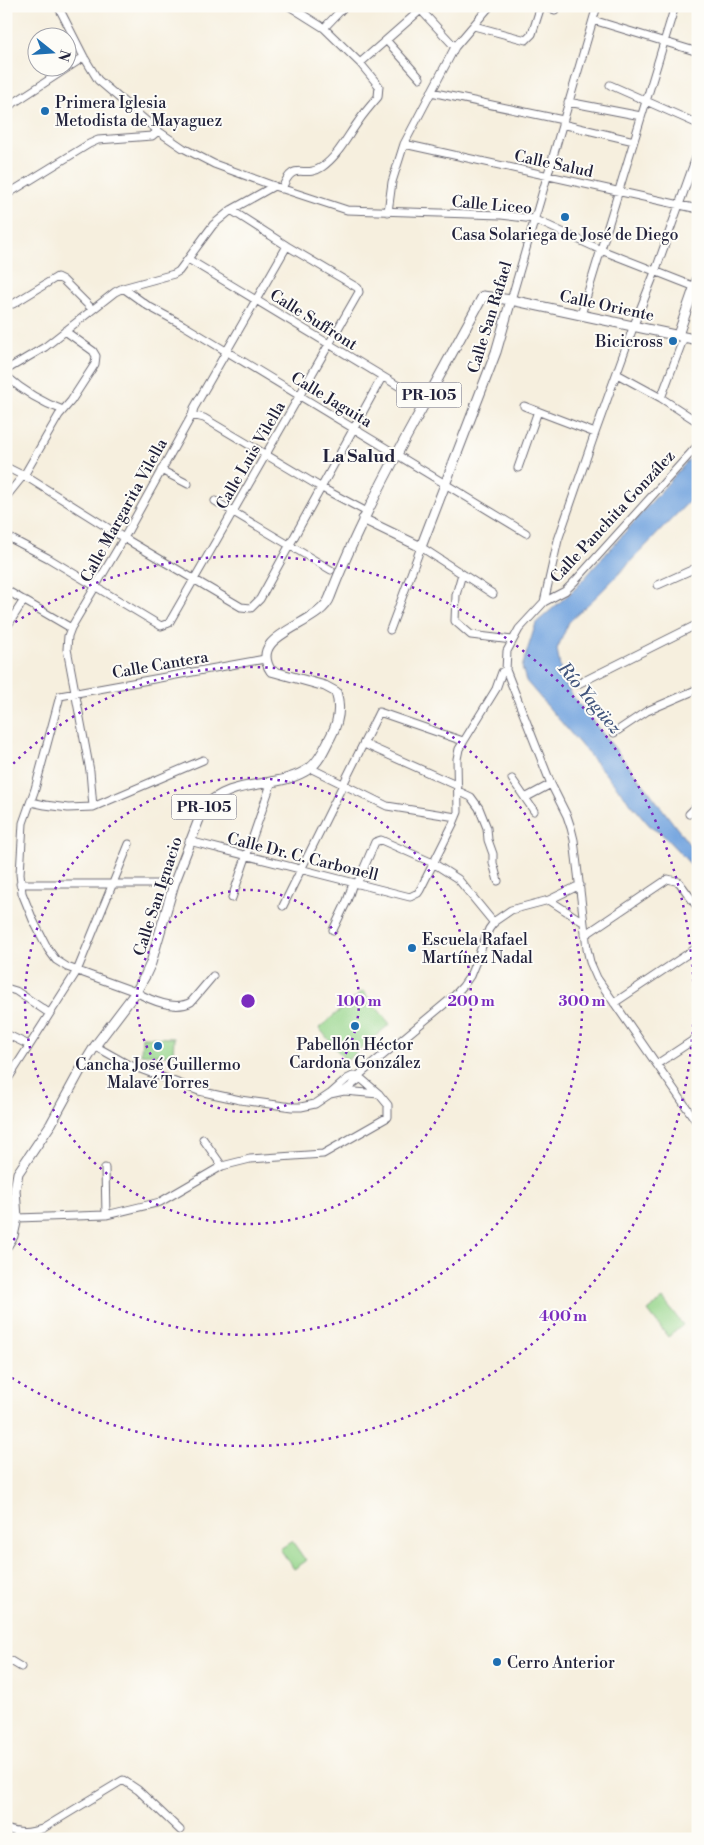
<svg xmlns="http://www.w3.org/2000/svg" width="704" height="1845" font-family="'Libre Bodoni',serif">
  <rect width="100%" height="100%" fill="#fdfcf7"/>
  <filter id="ink" filterUnits="userSpaceOnUse"><feTurbulence type="fractalNoise" baseFrequency=".02" numOctaves="2"/><feDisplacementMap in="SourceGraphic" scale="10" xChannelSelector="R" yChannelSelector="G"/><feConvolveMatrix kernelMatrix="1 2 1 2 8 2 1 2 1" color-interpolation-filters="sRGB"/></filter>
  <filter id="wash" filterUnits="userSpaceOnUse"><feTurbulence type="fractalNoise" baseFrequency=".0096" numOctaves="4" result="noise"/><feDisplacementMap in="SourceGraphic" scale="20" xChannelSelector="R" yChannelSelector="G"/><feGaussianBlur stdDeviation="1.12" result="paint"/><feColorMatrix in="noise" values="0 0 0 0 0 0 0 0 0 0 0 0 0 0 0 0 0 1.4 0 .05"/><feComposite in="paint" operator="in"/></filter>
  <g filter="url(#wash)">
    <rect width="100%" height="100%" fill="#f6efde"/>
    <path fill="#96d58b" stroke="#5c7c63" d="M 363,991 L 390,1024 L 346,1061 L 319,1028 Z
      M 142,1037 L 174,1038 L 173,1055 L 141,1054 Z
      M 663,1299 L 683,1325 L 668,1337 L 648,1311 Z
      M 292,1541 L 306,1561 L 294,1569 L 280,1549 Z"/>
    <path fill="#75a5df" stroke="#4c648d" d="M 698,449 L 698,492 L 600,593 L 569,622 L 557,649 L 562,679 L 574,698 L 648,790 L 698,856 L 698,872 L 660,832 L 650,826 L 526,681 L 522,667 L 536,623 L 576,588 Z"/>
  </g>
  <g filter="url(#ink)">
    <g fill="none" stroke-linecap="round" stroke-linejoin="round">
      <defs>
        <path id="minor" d="M 58,6 L 84,57 L 98,80 L 158,131 L 183,148 L 214,164 L 274,186 L 347,210 L 501,215 L 534,219 L 601,250 L 698,288
          M 543,6 L 555,10
          M 418,7 L 455,47
          M 593,20 L 698,52
          M 474,26 L 526,40 L 532,34 L 541,6
          M 324,28 L 345,6
          M 386,40 L 420,78
          M 360,63 L 425,6
          M 610,85 L 698,124
          M 431,92 L 563,120
          M 568,102 L 641,116
          M 6,108 L 84,57
          M 562,124 L 634,141
          M 404,144 L 698,209
          M 698,152 L 655,272 L 634,325 L 595,433 L 558,540 L 544,602 L 519,629 L 507,651 L 506,670 L 551,784 L 567,816 L 571,828 L 574,840 L 587,949 L 590,962 L 597,978 L 698,1124
          M 282,189 C 294,158 303,180 322,167 C 338,156 347,137 358,122 C 364,113 371,105 378,97 L 379,86 L 360,63 L 324,28 L 289,6
          M 6,195 L 89,144 L 98,140 L 152,136 L 158,131
          M 388,212 L 392,182 L 404,144 L 455,47 L 490,6
          M 188,259 L 425,402
          M 123,288 L 148,306 L 183,325 L 526,533
          M 511,300 L 597,6
          M 13,304 L 57,277 L 63,280 L 92,309
          M 581,315 L 675,6
          M 6,370 L 45,347 L 115,292 L 123,288 L 174,274 L 179,271 L 213,225 L 231,210 L 274,186
          M 617,374 L 661,398 L 698,422
          M 6,376 C 22,390 43,403 63,410
          M 661,398 L 684,337
          M 524,406 L 595,433
          M 192,415 L 204,418 L 322,488 L 367,512
          M 6,467 L 30,479 L 124,538 L 241,607 L 251,608 L 260,599 L 382,377
          M 518,468 L 538,411
          M 161,470 L 188,484
          M 6,497 L 26,472 L 59,415 L 71,401 L 95,364 L 96,356 L 93,351 L 65,331
          M 215,501 L 331,570
          M 6,536 L 48,558 L 161,626 L 169,623 L 359,292 L 358,288 L 287,246 L 231,210
          M 462,574 L 456,595 L 455,621 L 471,635 L 512,640
          M 658,585 L 698,567
          M 6,590 L 71,628
          M 544,602 L 565,591 L 575,581 L 698,445
          M 6,628 L 24,600
          M 390,630 L 421,547 L 493,594
          M 578,684 L 698,624
          M 614,733 L 647,711 L 698,689
          M 364,744 L 458,786
          M 310,768 L 387,806 L 456,817
          M 512,779 L 534,811
          M 458,791 L 471,797 L 479,808 L 487,828 L 488,840 L 493,854 L 493,863 L 498,881
          M 525,798 L 551,784
          M 31,802 L 45,805 L 68,808 L 93,807 L 203,760
          M 93,807 L 90,771 L 67,649 L 68,636 L 71,628 L 124,538 L 192,415 L 194,408 L 287,246
          M 689,814 L 698,805
          M 189,841 L 410,897 L 418,893 L 420,890 L 453,824 L 458,812 L 457,759 L 459,749 L 496,689 L 502,672 L 506,670
          M 20,884 L 174,884
          M 357,884 L 375,842 L 381,840 L 433,863 L 458,879 L 494,923
          M 232,898 L 272,781
          M 549,900 L 583,922
          M 283,906 L 379,712 L 463,741
          M 333,930 L 347,901 L 353,883
          M 585,935 L 668,879 L 679,882 L 698,908
          M 213,976 L 191,1002 C 175,1011 150,1000 136,992 L 67,967 L 56,960 L 48,949 L 33,920 L 22,893 L 20,874 L 23,823 L 35,789 L 60,696 L 265,659
          M 6,988 L 16,991 L 49,1013
          M 614,1003 L 698,947
          M 6,1034 L 29,1045
          M 95,1046 L 127,1064 L 199,1091 L 240,1100 L 292,1107 L 301,1107 L 315,1104 L 330,1094 L 347,1079 L 353,1076 L 358,1076
          M 657,1064 L 698,1037
          M 6,1082 L 77,971 L 129,844
          M 344,1091 L 379,1094
          M 330,1094 L 344,1091 L 357,1081 L 358,1076 L 453,997 L 463,986 L 470,976 L 489,929 L 495,921 L 511,910 L 549,900 L 580,885
          M 203,1139 L 222,1166
          M 105,1168 L 106,1215
          M 17,1218 L 106,1215 L 160,1202 L 222,1166 L 250,1159 L 323,1154 L 388,1117 L 388,1105 L 379,1094 L 358,1076
          M 6,1658 L 21,1667
          M 6,1829 C 20,1834 29,1833 42,1829 L 123,1780 L 138,1790 L 180,1830"/>
        <path id="major" d="M 678,335 L 698,277
          M 363,519 L 421,547 L 496,352 L 511,300
          M 6,1247 L 13,1236 L 17,1218 L 15,1190 L 18,1173 L 51,1124 L 81,1069 L 95,1046 L 136,992 L 145,976 L 151,963 L 174,884 L 203,809 C 230,776 278,791 310,768 C 320,761 325,747 331,736 C 339,721 341,707 336,692 L 325,686 L 271,671 C 246,633 320,626 330,597 C 350,544 376,493 403,443 C 430,394 456,345 483,296 L 511,300 L 698,340"/>
      </defs>
      <use href="#minor" stroke="#6c6a74" stroke-width="9"/>
      <use href="#major" stroke="#6c6a74" stroke-width="11"/>
      <use href="#minor" stroke="#fff" stroke-width="7"/>
      <use href="#major" stroke="#fff" stroke-width="9"/>
    </g>
  </g>
  <g fill="none" stroke="#7b2cbf" stroke-width="2.5" stroke-dasharray="2.5 5">
    <circle cx="248" cy="1001" r="111"/>
    <circle cx="248" cy="1001" r="223"/>
    <path d="M8 769A334 334 0 1 1 8 1233"/>
    <path d="M9 626A445 445 0 1 1 9 1376"/>
  </g>
  <g fill="#1f6fb2" stroke="#fdfcf7" stroke-width="2">
    <circle cx="45" cy="111" r="5"/>
    <circle cx="565" cy="217" r="5"/>
    <circle cx="673" cy="341" r="5"/>
    <circle cx="412" cy="948" r="5"/>
    <circle cx="355" cy="1026" r="5"/>
    <circle cx="158" cy="1046" r="5"/>
    <circle cx="497" cy="1662" r="5"/>
  </g>
  <g text-anchor="middle" stroke-width="4" stroke-linejoin="round" paint-order="stroke">
    <g fill="#fdfcf7" stroke="#646373" stroke-width="1">
      <rect x="396.5" y="382.5" width="65" height="25" rx="4"/>
      <rect x="171.5" y="794.5" width="65" height="25" rx="4"/>
    </g>
    <g font-size="15" font-weight="bold" fill="#22223b">
      <text x="429" y="400">PR-105</text>
      <text x="204" y="812">PR-105</text>
    </g>
    <g font-size="16" fill="#22223b" stroke="#fdfcf7" text-anchor="start">
      <text x="55" y="108">Primera Iglesia<tspan x="55" dy="18">Metodista de Mayaguez</tspan></text>
      <text x="565" y="240" text-anchor="middle">Casa Solariega de José de Diego</text>
      <text x="663" y="347" text-anchor="end">Bicicross</text>
      <text x="422" y="945">Escuela Rafael<tspan x="422" dy="18">Martínez Nadal</tspan></text>
      <text x="355" y="1050" text-anchor="middle">Pabellón Héctor<tspan x="355" dy="18">Cardona González</tspan></text>
      <text x="158" y="1070" text-anchor="middle">Cancha José Guillermo<tspan x="158" dy="18">Malavé Torres</tspan></text>
      <text x="507" y="1668">Cerro Anterior</text>
    </g>
    <g font-size="16" fill="#22223b" stroke="#fdfcf7">
      <text transform="translate(554 163) rotate(12)" y="6">Calle Salud</text>
      <text transform="translate(492 204) rotate(5)" y="6">Calle Liceo</text>
      <text transform="translate(607 305) rotate(12)" y="6">Calle Oriente</text>
      <text transform="translate(489 317) rotate(-73)" y="6">Calle San Rafael</text>
      <text transform="translate(314 319) rotate(32)" y="6">Calle Suffront</text>
      <text transform="translate(332 399) rotate(31)" y="6">Calle Jaguita</text>
      <text transform="translate(250 455) rotate(-60)" y="6">Calle Luis Vilella</text>
      <text transform="translate(123 510) rotate(-61)" y="6">Calle Margarita Vilella</text>
      <text transform="translate(612 516) rotate(-47)" y="6">Calle Panchita González</text>
      <text transform="translate(160 664) rotate(-10)" y="6">Calle Cantera</text>
      <text transform="translate(303 856) rotate(14)" y="6">Calle Dr. C. Carbonell</text>
      <text transform="translate(157 896) rotate(-72)" y="6">Calle San Ignacio</text>
    </g>
    <g font-size="18" font-weight="bold" fill="#22223b" stroke="#fdfcf7">
      <text x="359" y="462">La Salud</text>
    </g>
    <g font-size="18" font-style="italic" fill="#43567d" stroke="#fdfcf7">
      <text transform="translate(590 698) rotate(50)" y="6">Río Yagüez</text>
    </g>
  </g>
  <circle cx="248" cy="1001" r="8" fill="#7b2cbf" stroke="#fdfcf7" stroke-width="2.5"/>
  <g font-size="15" text-anchor="middle" font-weight="bold" fill="#7b2cbf" stroke="#fdfcf7" stroke-width="4" stroke-linejoin="round" paint-order="stroke">
    <text x="359" y="1006">100 m</text>
    <text x="471" y="1006">200 m</text>
    <text x="582" y="1006">300 m</text>
    <text x="563" y="1321">400 m</text>
  </g>
  <rect width="704" height="1845" fill="none" stroke="#fdfcf7" stroke-width="25"/>
  <g transform="translate(52 52) rotate(107)"><circle r="24" fill="#fdfcf7" stroke="#a5a5ac"/>
  <path d="M0-4L9 19L0 12L-9 19Z" fill="#1f6fb2"/>
  <text y="-8" font-size="14" font-weight="bold" text-anchor="middle" fill="#22223b">N</text>
  </g>
</svg>
